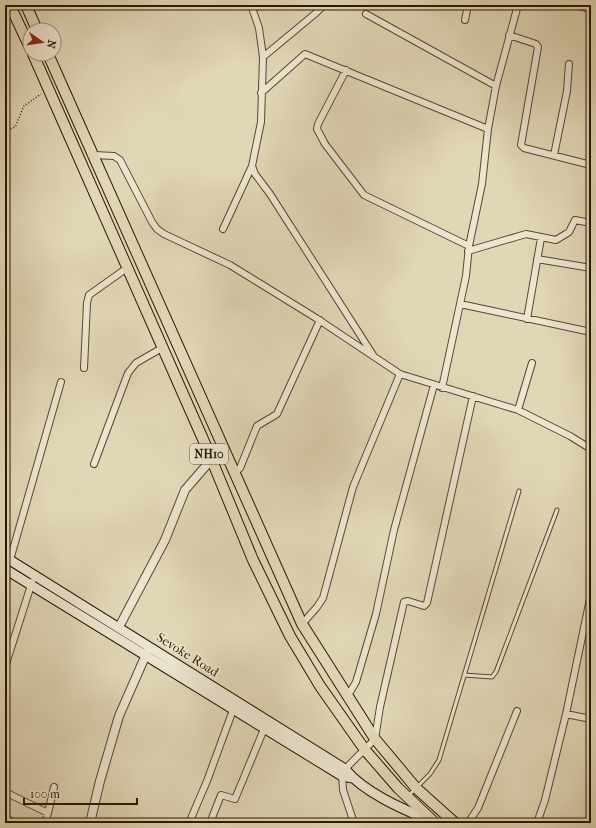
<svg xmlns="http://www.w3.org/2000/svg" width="596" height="828" font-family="'IM FELL French Canon',serif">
  <rect width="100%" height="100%" fill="#e1d7b7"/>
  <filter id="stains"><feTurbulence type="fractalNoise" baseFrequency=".005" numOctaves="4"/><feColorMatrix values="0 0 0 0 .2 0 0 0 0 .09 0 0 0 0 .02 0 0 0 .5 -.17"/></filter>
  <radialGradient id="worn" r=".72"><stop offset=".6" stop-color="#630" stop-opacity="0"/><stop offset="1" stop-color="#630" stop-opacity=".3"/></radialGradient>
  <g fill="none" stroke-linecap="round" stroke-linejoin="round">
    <defs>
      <path id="service" d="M 464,675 L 492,677 L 496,672 L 557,510
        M 408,796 L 430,774 L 439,760 L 519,491"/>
      <path id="minor" d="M 251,5 L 259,28 L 263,57 L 261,122 L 252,166 L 255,174 L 270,194 L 373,355
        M 575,5 L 591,9
        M 366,14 L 496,86
        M 465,20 L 468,5
        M 509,35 L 536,44 L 538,47 L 521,145 L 524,148 L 591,165
        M 263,57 L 316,13 L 324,5
        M 346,70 L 318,124 L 317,129 L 325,144 L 364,195 L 469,246
        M 261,93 L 305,54 L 488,129
        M 94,155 L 114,156 L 120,160 L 152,222 L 157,229 L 164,234 L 230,265 L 316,318 L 400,374 L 518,410 L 570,436 L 591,449
        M 554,155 L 567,91 L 569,64
        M 223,229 L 252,166
        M 468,251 L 526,234 L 556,240 L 569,232 L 575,220 L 591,223
        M 537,259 L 591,268
        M 460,304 L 591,332
        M 527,319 L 541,238
        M 84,368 L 87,303 L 89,295 L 127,268
        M 442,388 L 466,276 L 469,246 L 482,184 L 488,129 L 496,86 L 518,5
        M 518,410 L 532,363
        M 94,464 L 128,373 L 136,363 L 162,348
        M 234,474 L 240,468 L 257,426 L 277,414 L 320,320
        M 10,560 L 61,382
        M 302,624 L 317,607 L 323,598 L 353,487 L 400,374
        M 5,667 L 32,582
        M 347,697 L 356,682 L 376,614 L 394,530 L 434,385
        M 566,714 L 591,719
        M 5,797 L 7,793 L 48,813 L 54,787
        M 5,818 L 15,823
        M 45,823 L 48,813
        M 189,823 L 207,781 L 233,710
        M 210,823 L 221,795 L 235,799 L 264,729
        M 354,823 L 343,790 L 342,776 L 345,769 L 375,739 L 380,707 L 404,602 L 408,601 L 424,606 L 427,603 L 473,396
        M 468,823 L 478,808 L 517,711
        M 537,823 L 545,800 L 566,714 L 591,594
        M 590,823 L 591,819"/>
      <path id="tertiary" d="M 119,627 L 165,540 L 185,490 L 211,460
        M 90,823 L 100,781 L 119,716 L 148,650"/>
      <path id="secondary" d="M 5,557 L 345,769 C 364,793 405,810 433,822
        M 5,569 L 342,776 L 353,778"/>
      <path id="trunk" d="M 10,5 L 30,48
        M 26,5 L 37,30
        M 33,54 L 206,446 L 253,560 L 290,636 L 320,686 L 365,750 L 398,788 L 435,823
        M 48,54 L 302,624 L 375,739 L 416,788 L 455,823"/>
    </defs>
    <use href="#service" stroke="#58472e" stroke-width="5"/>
    <use href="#minor" stroke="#58472e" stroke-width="8"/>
    <use href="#tertiary" stroke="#58472e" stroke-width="10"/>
    <use href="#secondary" stroke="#2a1700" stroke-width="11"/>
    <use href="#trunk" stroke="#2a1700" stroke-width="12"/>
    <path stroke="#2a1700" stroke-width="1.5" stroke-dasharray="1 2" stroke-linecap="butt" d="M 5,131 L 15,127 L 24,106 L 41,94"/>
    <use href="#service" stroke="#ece5d0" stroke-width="3"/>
    <use href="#minor" stroke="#ece5d0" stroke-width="6"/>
    <use href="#tertiary" stroke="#ece5d0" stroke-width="8"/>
    <use href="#secondary" stroke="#ece5d0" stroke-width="9"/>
    <use href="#trunk" stroke="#e1d7b7" stroke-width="10"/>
  </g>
  <g text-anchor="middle" stroke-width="3" stroke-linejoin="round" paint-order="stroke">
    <rect fill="#ece5d0" stroke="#64553e" stroke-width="1" x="190" y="444" width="38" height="20" rx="3"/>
    <g font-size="12" font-weight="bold" fill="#2a1700">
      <text x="209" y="458">NH10</text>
    </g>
    <g font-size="13" fill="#2a1700" stroke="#ece5d0">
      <text transform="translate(188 654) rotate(32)" y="5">Sevoke Road</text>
    </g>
  </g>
  <rect width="596" height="828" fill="none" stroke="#e1d7b7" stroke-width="20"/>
  <rect x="6" y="6" width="584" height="816" fill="none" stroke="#2a1700" stroke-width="2"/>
  <rect x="10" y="10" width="576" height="808" fill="none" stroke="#2a1700"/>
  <g transform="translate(42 42) rotate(103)"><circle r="19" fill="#ece5d0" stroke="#9e937d"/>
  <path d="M0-3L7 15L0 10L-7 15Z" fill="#8f2418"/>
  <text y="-6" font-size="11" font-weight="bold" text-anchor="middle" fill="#2a1700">N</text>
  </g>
  <path d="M24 798v6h113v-6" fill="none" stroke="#2a1700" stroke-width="2"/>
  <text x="30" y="798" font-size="12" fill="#2a1700" stroke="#ece5d0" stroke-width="3" paint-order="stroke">100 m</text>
  <rect width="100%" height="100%" filter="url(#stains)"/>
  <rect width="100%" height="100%" fill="url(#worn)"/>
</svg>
